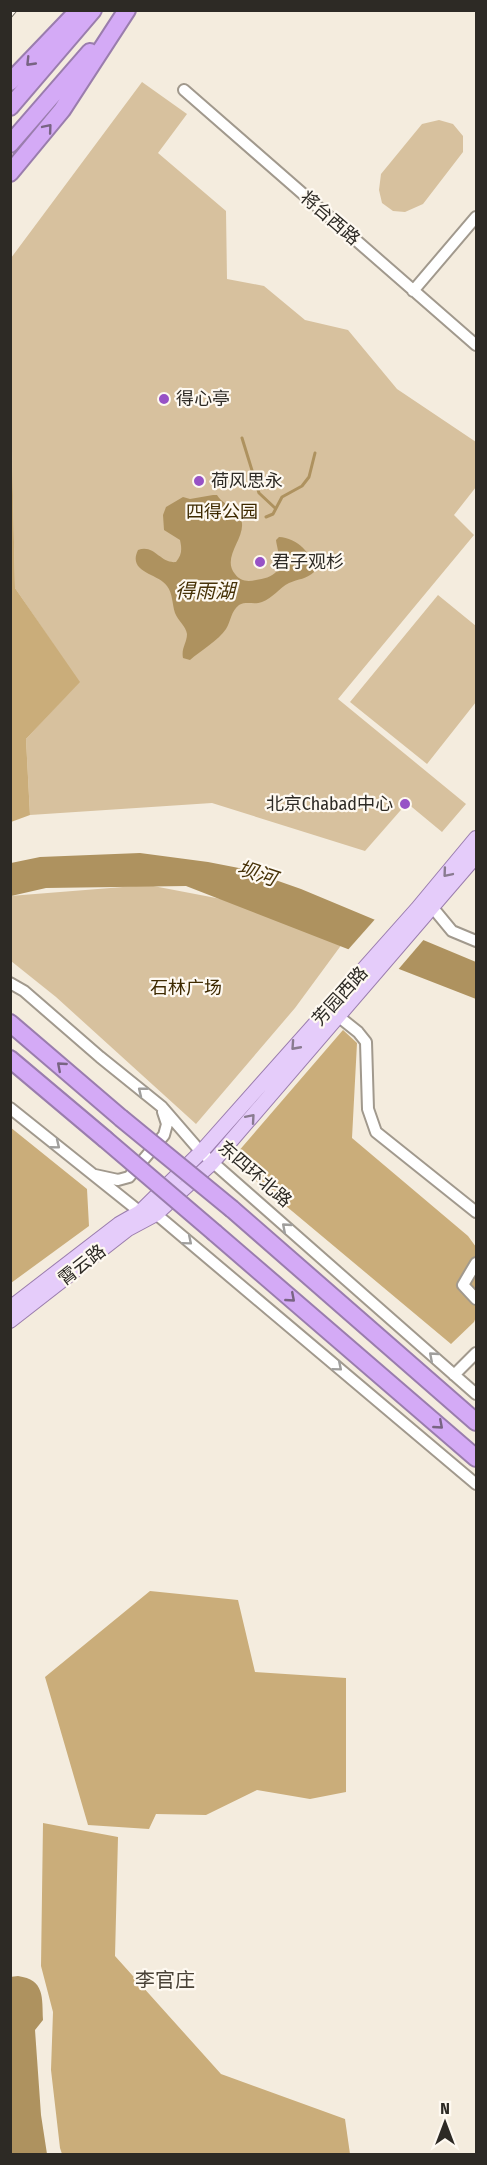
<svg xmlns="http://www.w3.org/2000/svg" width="487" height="2165" font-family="'Fira Sans Condensed','Noto Sans SC',sans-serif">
  <rect width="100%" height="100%" fill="#f4ecde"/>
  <path fill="#d7c19e" d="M 142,82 L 187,114 L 158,153 L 226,211 L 227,279 L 264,286 L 305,320 L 348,330 L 397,389 L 476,442 L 476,487 L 454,515 L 474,535 L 338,699 L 466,804 L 442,832 L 407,803 L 365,851 L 212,803 L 30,815 L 26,739 L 79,682 L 15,588 L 11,403 L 11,258 Z
    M 439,120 L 453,124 L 463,136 L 463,152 L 423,204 L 405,212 L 393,211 L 382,203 L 379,190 L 381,174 L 422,124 Z
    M 438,595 L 476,626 L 476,702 L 427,764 L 350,702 Z
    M 148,885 L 237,902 L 345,940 L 295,1008 L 196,1124 L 56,997 L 11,961 L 10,896 Z"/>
  <path fill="#caad7a" d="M 11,403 L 15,588 L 80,682 L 26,739 L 30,815 L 11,822 Z
    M 343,1030 L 357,1043 L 352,1138 L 468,1236 L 476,1247 L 476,1317 L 474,1322 L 451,1344 L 231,1160 Z
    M 10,1127 L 87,1189 L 89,1226 L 11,1283 Z
    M 150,1591 L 238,1600 L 255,1672 L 346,1678 L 346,1792 L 310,1799 L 257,1790 L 206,1815 L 156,1814 L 149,1829 L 88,1825 L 45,1677 Z
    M 43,1823 L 118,1837 L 115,1956 L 221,2074 L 345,2119 L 350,2154 L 62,2154 L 60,2148 L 51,2070 L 53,2012 L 41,1966 Z"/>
  <path fill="#ae925f" d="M 213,495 L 217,495 C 223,505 235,507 240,517 C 250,535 220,556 235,574 C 240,581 247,582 256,580 C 263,579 272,577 277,571 C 283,564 277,549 276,540 L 279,537 C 297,538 313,553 314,572 C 307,579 298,579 289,583 C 279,588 273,598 262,602 C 255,605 246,601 239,605 C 231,611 231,621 226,629 C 219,640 200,651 190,660 L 183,658 C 181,648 187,643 187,634 C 186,626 178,621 175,613 C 172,604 173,594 167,586 C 158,573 127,573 138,550 C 155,544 160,564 176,562 C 182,555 182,549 180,540 L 164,530 L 163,515 L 166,507 L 183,497 L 190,499 Z
    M 140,853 L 208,862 L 244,869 L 301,889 L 476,962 L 476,999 L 186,886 L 46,888 L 11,896 L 11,863 L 40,857 Z
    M 18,1976 C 45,1980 42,1997 43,2020 L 35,2030 L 41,2115 L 47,2154 L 11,2154 L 10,1977 Z"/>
  <path fill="#f4ecde" d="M 377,917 L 426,937 L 396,972 L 346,952 Z"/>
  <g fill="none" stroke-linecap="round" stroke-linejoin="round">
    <path stroke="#ae925f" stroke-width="3" d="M 242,438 L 259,493 L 275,508
      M 266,517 L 273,514 L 282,497 L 302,486 L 309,477 L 315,453"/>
    <defs>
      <path id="minor" d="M 184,90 L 476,345
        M 413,291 L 476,217
        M 433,908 L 452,931 L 476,941
        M 10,983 L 24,991 L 100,1057 L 162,1107 L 201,1152 L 476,1394
        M 338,1016 L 358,1032 L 366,1042 L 368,1109 L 376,1132 L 476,1212
        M 10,1108 L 140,1212 L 156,1214 L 476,1484
        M 95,1175 L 118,1180 L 129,1177 L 164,1135 L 167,1124 L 163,1112
        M 476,1263 L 463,1285 L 476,1299
        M 454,1375 L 476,1353"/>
      <path id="major" d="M 10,1308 L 119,1224 L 140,1212 L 201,1152 L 417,909 L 476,838
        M 10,1321 L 128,1229 L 156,1214 L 212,1163 L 476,856"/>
      <path id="highway" d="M 10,82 L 79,10
        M 10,107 L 93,10
        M 10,144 L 90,52
        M 10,173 L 62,110 L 127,10
        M 10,1023 L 121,1118
        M 10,1059 L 105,1139
        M 232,1209 L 476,1422
        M 215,1233 L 476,1458"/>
    </defs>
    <use href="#minor" stroke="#a1998d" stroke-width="14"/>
    <use href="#major" stroke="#9a7dad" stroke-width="16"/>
    <use href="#highway" stroke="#9a7dad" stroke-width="20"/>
    <use href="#minor" stroke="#fff" stroke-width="10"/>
    <use href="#major" stroke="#e5ccfa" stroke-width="14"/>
    <use href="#highway" stroke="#d4aaf6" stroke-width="16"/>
    <defs>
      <path id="rail" d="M 10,16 L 15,10"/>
    </defs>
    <use href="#rail" stroke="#706c64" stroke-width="5"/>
    <use href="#rail" stroke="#fef9f1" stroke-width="3" stroke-dasharray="9" stroke-linecap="butt"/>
    <defs>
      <path id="highway-bridge" d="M 121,1118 L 232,1209
        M 105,1139 L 215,1233"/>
    </defs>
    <use href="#highway-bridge" stroke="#9a7dad" stroke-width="20" stroke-linecap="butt"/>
    <use href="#highway-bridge" stroke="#d4aaf6" stroke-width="16"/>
  </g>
  <defs><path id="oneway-chevron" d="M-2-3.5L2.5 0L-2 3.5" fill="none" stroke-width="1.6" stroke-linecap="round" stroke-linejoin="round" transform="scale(1.5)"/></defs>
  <g stroke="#786483">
    <use href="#oneway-chevron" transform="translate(30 62) rotate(134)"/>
    <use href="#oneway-chevron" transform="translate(48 128) rotate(-50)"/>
    <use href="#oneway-chevron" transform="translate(61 1066) rotate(-139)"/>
    <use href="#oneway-chevron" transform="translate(291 1298) rotate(41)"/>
    <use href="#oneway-chevron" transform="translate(439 1425) rotate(41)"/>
  </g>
  <g stroke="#897b90">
    <use href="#oneway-chevron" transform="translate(447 873) rotate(130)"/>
    <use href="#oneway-chevron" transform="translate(295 1046) rotate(132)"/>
    <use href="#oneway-chevron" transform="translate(251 1118) rotate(-49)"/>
  </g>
  <g stroke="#a09f9d">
    <use href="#oneway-chevron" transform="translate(142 1091) rotate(-141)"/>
    <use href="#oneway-chevron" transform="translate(56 1145) rotate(39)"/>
    <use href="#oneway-chevron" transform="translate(286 1227) rotate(-139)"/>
    <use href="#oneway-chevron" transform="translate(188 1241) rotate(40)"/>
    <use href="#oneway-chevron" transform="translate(433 1356) rotate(-139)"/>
    <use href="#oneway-chevron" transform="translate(338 1367) rotate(40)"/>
  </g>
  <g fill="#9752c6" stroke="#fef9f1" stroke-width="2">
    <circle cx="164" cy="399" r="6"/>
    <circle cx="199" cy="481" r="6"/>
    <circle cx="260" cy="562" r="6"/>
    <circle cx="405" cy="804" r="6"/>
  </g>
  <g text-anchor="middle" stroke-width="4.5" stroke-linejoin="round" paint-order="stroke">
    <g font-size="18" fill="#2d2a25" stroke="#fef9f1">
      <text transform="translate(330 218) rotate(41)" y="6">将台西路</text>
      <text transform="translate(340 996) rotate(-48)" y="6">芳园西路</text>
      <text transform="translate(255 1174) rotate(41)" y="6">东四环北路</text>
      <text transform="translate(82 1265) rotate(-38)" y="6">霄云路</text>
    </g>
    <g font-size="18" fill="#2d2a25" stroke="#fef9f1" text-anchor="start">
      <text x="176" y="405">得心亭</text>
      <text x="211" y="487">荷风思永</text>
      <text x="272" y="568">君子观杉</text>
      <text x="393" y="810" text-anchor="end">北京Chabad中心</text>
    </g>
    <g font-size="18" fill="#3e2a00" stroke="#fef9f1">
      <text x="222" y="518">四得公园</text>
      <text x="186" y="994">石林广场</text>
    </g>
    <g font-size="20" font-style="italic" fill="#483308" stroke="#fef9f1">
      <text x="205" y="598">得雨湖</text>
      <text transform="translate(257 873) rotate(18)" y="7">坝河</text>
    </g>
    <g font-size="20" fill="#494237" stroke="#fef9f1">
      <text x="165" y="1987">李官庄</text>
    </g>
  </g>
  <rect width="487" height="2165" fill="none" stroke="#2d2a25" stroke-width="24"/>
  <g transform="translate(445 2123)" stroke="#fef9f1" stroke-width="4.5" paint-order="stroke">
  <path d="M0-4.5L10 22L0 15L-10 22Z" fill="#2d2a25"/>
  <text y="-9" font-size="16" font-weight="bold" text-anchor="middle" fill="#2d2a25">N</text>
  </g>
</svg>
